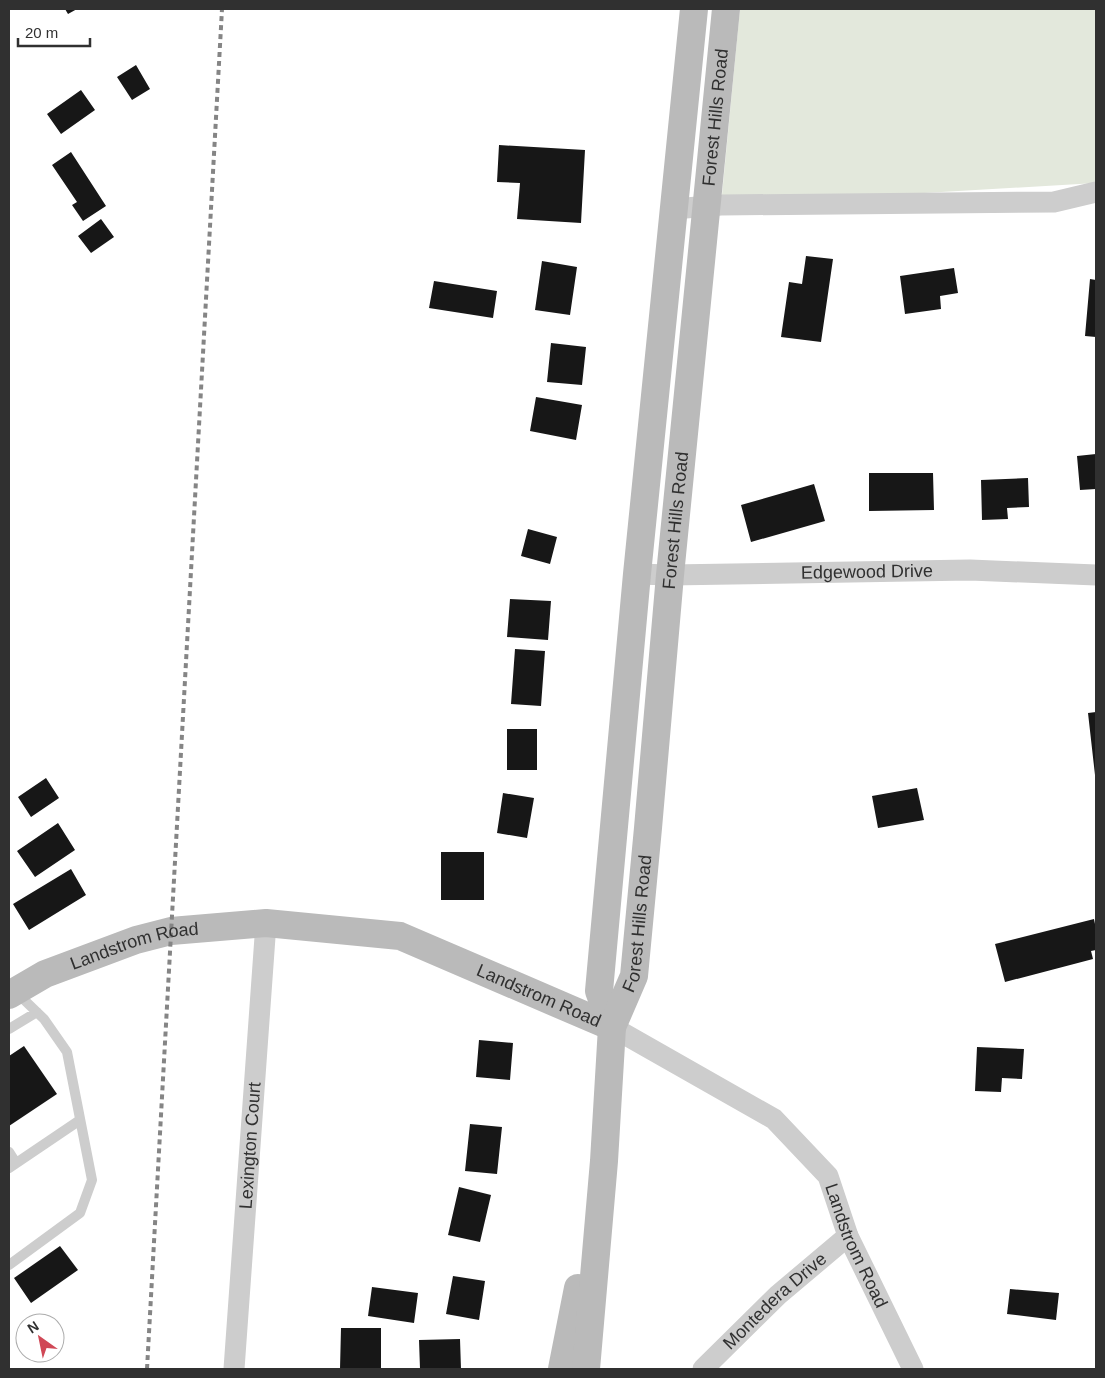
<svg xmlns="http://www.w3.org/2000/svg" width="1105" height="1378" font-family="Arial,sans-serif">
  <rect width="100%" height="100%" fill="#fff"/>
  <path fill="#e3e8dc" d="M 740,9 L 1096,9 L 1096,183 L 721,205 Z"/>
  <path fill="#171717" d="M 65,9 L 77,9 L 68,14 Z
    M 136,65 L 150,89 L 132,100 L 117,77 Z
    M 81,90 L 95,110 L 61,134 L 47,114 Z
    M 499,145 L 585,150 L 581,223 L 517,219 L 520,183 L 497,182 Z
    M 71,152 L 106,206 L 83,221 L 72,205 L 77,202 L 52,165 Z
    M 101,219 L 114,237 L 91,253 L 78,236 Z
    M 806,256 L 833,259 L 821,342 L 781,337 L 789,282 L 802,284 Z
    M 542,261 L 577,267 L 570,315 L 535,310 Z
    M 954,268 L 958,293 L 940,296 L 941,309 L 905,314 L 900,276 Z
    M 1090,279 L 1096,280 L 1096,337 L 1085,336 Z
    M 434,281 L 497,291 L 493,318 L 429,308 Z
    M 551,343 L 586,347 L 582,385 L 547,382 Z
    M 536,397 L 582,405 L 576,440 L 530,431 Z
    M 1096,454 L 1096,489 L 1080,490 L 1077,456 Z
    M 869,473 L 933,473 L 934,510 L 869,511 Z
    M 1028,478 L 1029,507 L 1007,508 L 1008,519 L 982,520 L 981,480 Z
    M 814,484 L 825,521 L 751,542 L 741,505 Z
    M 528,529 L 557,537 L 550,564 L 521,556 Z
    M 510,599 L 551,601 L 548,640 L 507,637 Z
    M 515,649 L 545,651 L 541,706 L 511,704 Z
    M 1096,712 L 1096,775 L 1095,775 L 1088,713 Z
    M 507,729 L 537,729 L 537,770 L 507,770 Z
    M 46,778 L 59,798 L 31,817 L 18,797 Z
    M 917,788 L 924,820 L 878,828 L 872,796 Z
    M 503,793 L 534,798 L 527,838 L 497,833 Z
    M 58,823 L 75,850 L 35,877 L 17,851 Z
    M 441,852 L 484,852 L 484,900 L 441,900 Z
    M 71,869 L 86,895 L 29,930 L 13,904 Z
    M 1094,919 L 1096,929 L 1096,950 L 1091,951 L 1093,959 L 1005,982 L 995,944 Z
    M 479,1040 L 513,1043 L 510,1080 L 476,1077 Z
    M 24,1046 L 57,1094 L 9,1126 L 9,1056 Z
    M 977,1047 L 1024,1049 L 1022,1079 L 1002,1078 L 1001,1092 L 975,1091 Z
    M 470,1124 L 502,1127 L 497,1174 L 465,1171 Z
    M 459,1187 L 491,1195 L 480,1242 L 448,1235 Z
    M 60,1246 L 78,1270 L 31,1303 L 14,1278 Z
    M 453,1276 L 485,1281 L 479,1320 L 446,1314 Z
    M 372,1287 L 418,1293 L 414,1323 L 368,1316 Z
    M 1010,1289 L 1059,1293 L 1056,1320 L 1007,1314 Z
    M 341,1328 L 381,1328 L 381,1369 L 340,1369 Z
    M 460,1339 L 461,1369 L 420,1369 L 419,1340 Z"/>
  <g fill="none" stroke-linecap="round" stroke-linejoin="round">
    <path stroke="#cdcdcd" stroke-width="10" d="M 9,1029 L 37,1012
      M 9,1152 L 16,1163
      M 9,1168 L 80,1120
      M 9,1265 L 80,1213 L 92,1180 L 67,1052 L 44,1019 L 17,993"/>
    <g stroke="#cdcdcd" stroke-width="21">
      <path d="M 674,209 L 721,205 L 1054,202 L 1096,192"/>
      <path id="s1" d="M 637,574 L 670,575 L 970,570 L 1096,575"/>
      <path id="s2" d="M 612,1027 L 774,1119 L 828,1176 L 848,1236 L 913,1369"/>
      <path id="s3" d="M 234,1369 L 266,923"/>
      <path id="s4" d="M 703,1369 L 778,1295 L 848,1236"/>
    </g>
    <g stroke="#bababa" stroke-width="28">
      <path id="s5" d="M 9,995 L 45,974 L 136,940 L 171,931 L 266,923 L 400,936 L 612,1027"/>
      <path d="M 612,1027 L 599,991 L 637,574 L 694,9"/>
      <path d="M 562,1369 L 578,1288"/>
      <path id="s6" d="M 586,1369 L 604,1161 L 612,1027 L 634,976 L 648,828 L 670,575 L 726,9"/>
    </g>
    <path stroke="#858585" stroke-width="4" stroke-dasharray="5 4" stroke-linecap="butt" d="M 147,1369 L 222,9"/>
  </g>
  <g text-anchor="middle" stroke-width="5" stroke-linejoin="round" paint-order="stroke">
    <g font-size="18" fill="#303030" stroke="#fff">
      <text dy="6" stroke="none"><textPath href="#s6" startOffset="1261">Forest Hills Road</textPath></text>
      <text dy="6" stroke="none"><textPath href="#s6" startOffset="856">Forest Hills Road</textPath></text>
      <text dy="6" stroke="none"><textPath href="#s1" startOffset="230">Edgewood Drive</textPath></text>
      <text dy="6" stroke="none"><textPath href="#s6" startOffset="451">Forest Hills Road</textPath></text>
      <text dy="6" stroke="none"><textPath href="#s5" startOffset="136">Landstrom Road</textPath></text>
      <text dy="6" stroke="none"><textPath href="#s5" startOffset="556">Landstrom Road</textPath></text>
      <text dy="6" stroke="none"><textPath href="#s3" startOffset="224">Lexington Court</textPath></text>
      <text dy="6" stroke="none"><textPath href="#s2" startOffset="340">Landstrom Road</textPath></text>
      <text dy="6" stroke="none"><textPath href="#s4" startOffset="99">Montedera Drive</textPath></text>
    </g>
  </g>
  <rect width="1105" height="1378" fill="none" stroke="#303030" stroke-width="20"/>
  <g transform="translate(40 1338) rotate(327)"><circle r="24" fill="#ffffff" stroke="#acacac"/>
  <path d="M0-4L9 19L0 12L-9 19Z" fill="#d04856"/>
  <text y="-8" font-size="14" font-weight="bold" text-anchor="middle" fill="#303030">N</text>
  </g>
  <path d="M18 38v8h72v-8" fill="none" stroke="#303030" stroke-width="2.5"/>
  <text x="25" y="38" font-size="15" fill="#303030" stroke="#ffffff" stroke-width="4" paint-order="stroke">20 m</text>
</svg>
